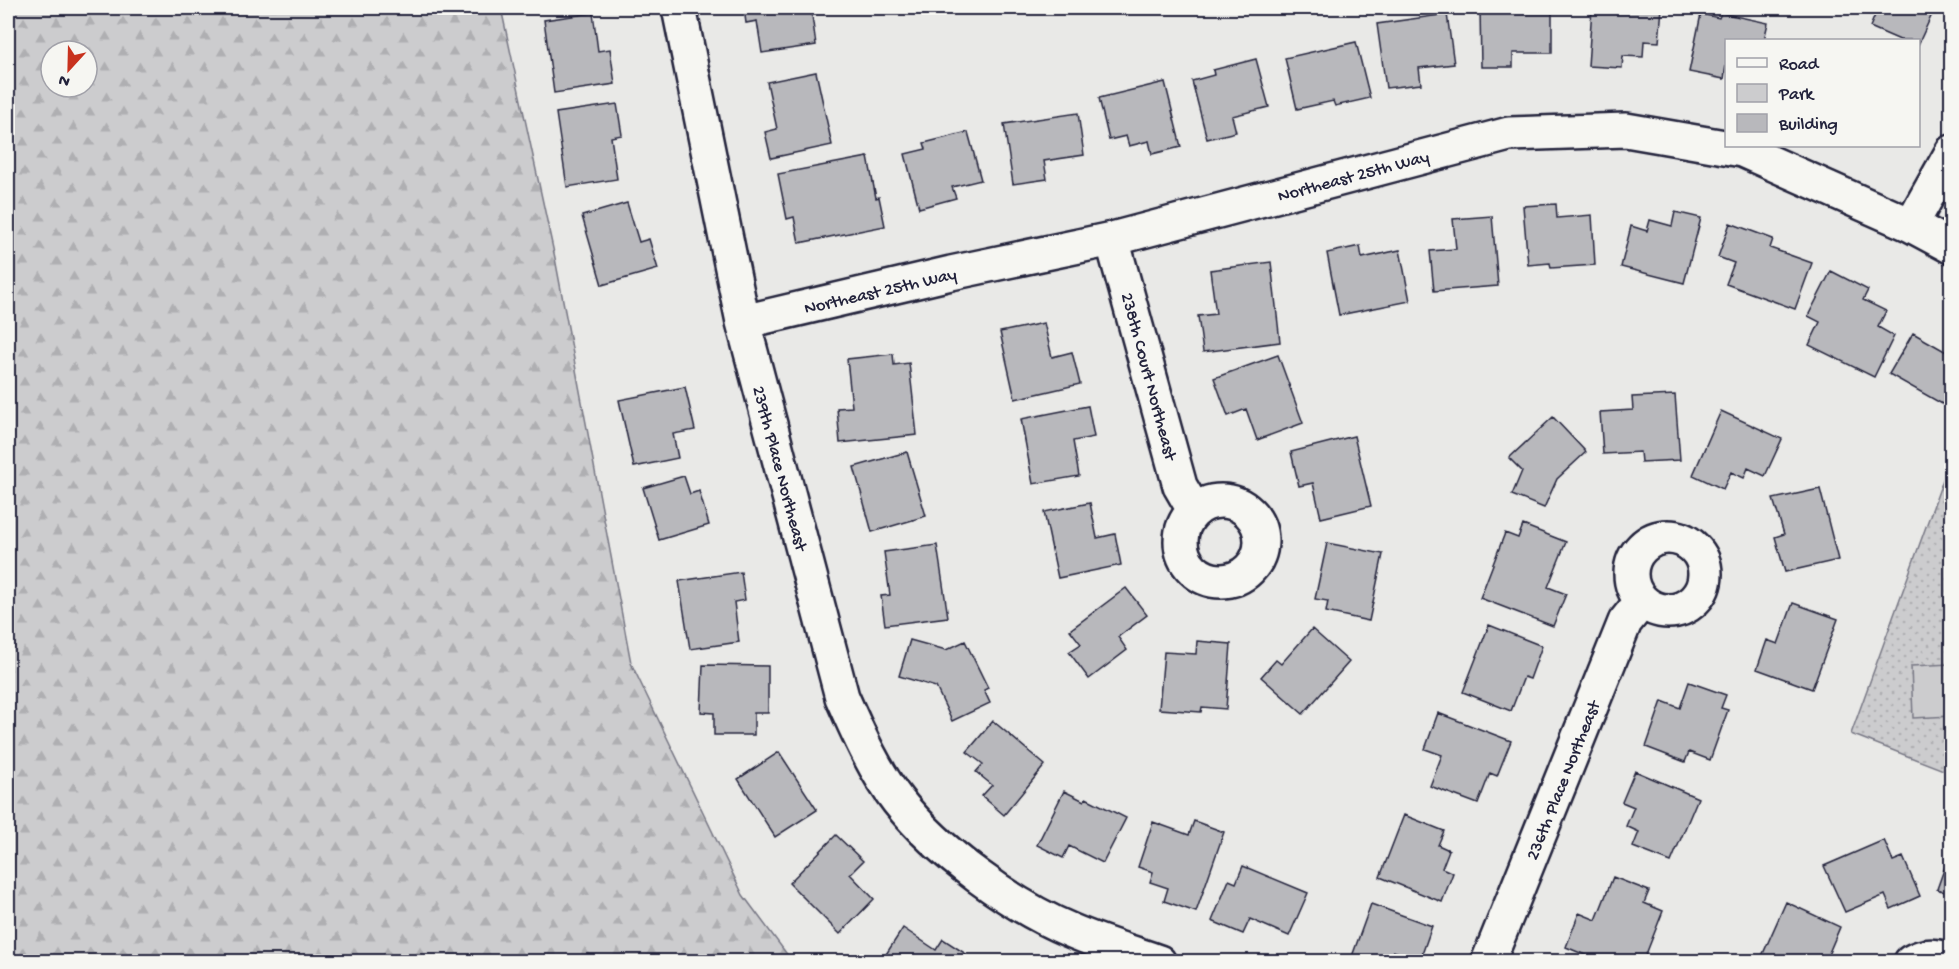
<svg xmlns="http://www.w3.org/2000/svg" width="1959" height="969" font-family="'Gochi Hand',sans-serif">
  <defs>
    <pattern id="green-dots" width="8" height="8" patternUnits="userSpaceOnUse" patternTransform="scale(1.5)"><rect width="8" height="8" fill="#ccccce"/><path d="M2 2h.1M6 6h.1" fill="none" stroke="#afafb2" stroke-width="1.8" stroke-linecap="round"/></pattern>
    <pattern id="forest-firs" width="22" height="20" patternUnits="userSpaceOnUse" patternTransform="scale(1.5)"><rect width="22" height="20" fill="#ccccce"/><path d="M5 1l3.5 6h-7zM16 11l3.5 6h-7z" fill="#afafb2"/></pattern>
  </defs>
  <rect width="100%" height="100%" fill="#e9e9e7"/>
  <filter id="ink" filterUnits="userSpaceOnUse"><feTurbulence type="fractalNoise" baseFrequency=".0167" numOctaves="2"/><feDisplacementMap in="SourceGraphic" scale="12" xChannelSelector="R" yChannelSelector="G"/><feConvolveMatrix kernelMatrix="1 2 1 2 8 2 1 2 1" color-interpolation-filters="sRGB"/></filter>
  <g filter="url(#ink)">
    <path fill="url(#green-dots)" stroke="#777784" stroke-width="1.5" d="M 1951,462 L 1951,773 L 1851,734 L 1945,474 Z"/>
    <path fill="url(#forest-firs)" stroke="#777784" stroke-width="1.5" fill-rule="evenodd" d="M 8,8 L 501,8 L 555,258 L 631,663 L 743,895 L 792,961 L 8,961 ZM 51,51 L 87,51 L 87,87 L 51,87 Z"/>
    <path fill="#ccccce" stroke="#777784" stroke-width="1.5" d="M 1951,664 L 1951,716 L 1913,718 L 1911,666 Z"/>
    <path fill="#b8b8bc" stroke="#22223b" stroke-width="1.5" d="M 744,8 L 811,8 L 816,45 L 762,53 L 757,21 L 746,23 Z
      M 1480,8 L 1552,8 L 1552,53 L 1513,53 L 1513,67 L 1481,67 Z
      M 1592,8 L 1662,8 L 1659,42 L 1644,41 L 1643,57 L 1623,56 L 1622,68 L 1588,66 Z
      M 1878,8 L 1948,8 L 1945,15 L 1934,10 L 1918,45 L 1918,40 L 1900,40 L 1870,27 Z
      M 593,13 L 598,51 L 610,49 L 615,84 L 554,93 L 544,20 Z
      M 1721,13 L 1768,23 L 1764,40 L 1726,40 L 1726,65 L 1724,79 L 1689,72 L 1701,14 L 1719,18 Z
      M 1447,14 L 1454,64 L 1419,68 L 1421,84 L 1386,88 L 1377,24 Z
      M 1356,42 L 1370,98 L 1335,106 L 1333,101 L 1297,109 L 1285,58 Z
      M 1256,59 L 1269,107 L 1232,116 L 1236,132 L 1207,139 L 1192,81 L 1214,75 L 1213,70 Z
      M 816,72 L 832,145 L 771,158 L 765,132 L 777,129 L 767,82 Z
      M 1165,82 L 1181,147 L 1152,154 L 1149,141 L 1129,146 L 1126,136 L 1109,140 L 1099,98 Z
      M 617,104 L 622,135 L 611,137 L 617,179 L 567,187 L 556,113 Z
      M 1078,113 L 1084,155 L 1044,161 L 1047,179 L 1013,184 L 1004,124 Z
      M 968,132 L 981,180 L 952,187 L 956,198 L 919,208 L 905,154 L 926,149 L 924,143 Z
      M 868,157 L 876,198 L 879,197 L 885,226 L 799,243 L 794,217 L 787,219 L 778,174 Z
      M 627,203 L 639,242 L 649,239 L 658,269 L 602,285 L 582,216 Z
      M 1556,204 L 1557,218 L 1592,215 L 1595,265 L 1551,268 L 1550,263 L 1528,265 L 1523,206 Z
      M 1675,212 L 1701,218 L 1684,283 L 1621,267 L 1631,226 L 1647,231 L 1650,220 L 1672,226 Z
      M 1492,216 L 1498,286 L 1434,291 L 1430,251 L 1456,249 L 1453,219 Z
      M 1730,223 L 1773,239 L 1770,248 L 1812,263 L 1795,309 L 1726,284 L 1734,263 L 1718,257 Z
      M 1360,246 L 1362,258 L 1400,250 L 1410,301 L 1339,315 L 1327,253 Z
      M 1271,262 L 1280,342 L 1203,352 L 1198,316 L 1216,314 L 1210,270 Z
      M 1831,271 L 1868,290 L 1863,300 L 1886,311 L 1878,327 L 1894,336 L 1874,377 L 1809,345 L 1820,322 L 1808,316 Z
      M 1044,323 L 1052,357 L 1072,352 L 1080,384 L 1015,399 L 1000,332 Z
      M 1913,333 L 1948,353 L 1952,347 L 1951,409 L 1889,374 Z
      M 893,354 L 894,365 L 909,363 L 917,435 L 840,443 L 837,408 L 852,407 L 847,359 Z
      M 1278,355 L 1303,423 L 1257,440 L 1246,409 L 1228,416 L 1214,378 Z
      M 685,387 L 695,430 L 673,434 L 678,458 L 634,467 L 619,400 Z
      M 1675,395 L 1680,460 L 1641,462 L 1640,452 L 1603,454 L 1600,412 L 1633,410 L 1632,397 Z
      M 1088,406 L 1094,437 L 1073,441 L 1079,476 L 1033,484 L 1021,419 Z
      M 1721,411 L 1782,439 L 1765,476 L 1748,468 L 1744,478 L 1731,472 L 1723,489 L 1693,475 Z
      M 1553,417 L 1586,452 L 1557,479 L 1544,508 L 1512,495 L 1522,471 L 1509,458 Z
      M 1354,436 L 1371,506 L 1321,518 L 1313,483 L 1299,486 L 1291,452 Z
      M 907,452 L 926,516 L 872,532 L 854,467 Z
      M 684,476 L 690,494 L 699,491 L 709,525 L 659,540 L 643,488 Z
      M 1820,489 L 1838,560 L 1785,572 L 1775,537 L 1784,534 L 1773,499 Z
      M 1090,503 L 1097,538 L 1115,534 L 1121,565 L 1058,578 L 1044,512 Z
      M 1523,525 L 1566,542 L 1548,587 L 1566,594 L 1553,626 L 1480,598 L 1505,533 L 1518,538 Z
      M 1327,543 L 1383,554 L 1369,621 L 1326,612 L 1328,601 L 1315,599 Z
      M 937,545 L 948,617 L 885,625 L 881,596 L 890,595 L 884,552 Z
      M 741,572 L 745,600 L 734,602 L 739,642 L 690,649 L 679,581 Z
      M 1126,588 L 1147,615 L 1118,637 L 1127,650 L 1089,679 L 1069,652 L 1081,644 L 1070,630 Z
      M 1793,603 L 1838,619 L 1812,689 L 1757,669 L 1767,640 L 1778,644 Z
      M 1489,625 L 1542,646 L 1530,679 L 1524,677 L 1511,711 L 1463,692 Z
      M 1312,629 L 1349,662 L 1303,714 L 1261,677 L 1276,660 L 1281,664 Z
      M 910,640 L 946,650 L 965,641 L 988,688 L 984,690 L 990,703 L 952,721 L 936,687 L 899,676 Z
      M 1197,641 L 1231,644 L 1226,709 L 1202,707 L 1201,712 L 1159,709 L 1164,652 L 1196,654 Z
      M 703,665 L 768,666 L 768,713 L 754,713 L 754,735 L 714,735 L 714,713 L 701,712 Z
      M 1689,682 L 1726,695 L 1721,708 L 1728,710 L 1710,760 L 1689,752 L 1685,762 L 1646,747 L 1662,701 L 1680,708 Z
      M 1438,713 L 1511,741 L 1497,776 L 1490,773 L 1478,804 L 1430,786 L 1442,755 L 1425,749 Z
      M 993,721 L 1045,765 L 1004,815 L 982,796 L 992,785 L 976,772 L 983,764 L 967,752 Z
      M 779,752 L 817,810 L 775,837 L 738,779 Z
      M 1635,771 L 1698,798 L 1671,862 L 1633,847 L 1639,832 L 1626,826 L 1634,807 L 1622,802 Z
      M 1064,791 L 1084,801 L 1086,798 L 1126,818 L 1103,863 L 1069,846 L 1063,858 L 1037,845 Z
      M 1404,815 L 1444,831 L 1438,845 L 1449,850 L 1442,868 L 1453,873 L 1442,902 L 1380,877 Z
      M 1194,821 L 1224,832 L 1196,912 L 1164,901 L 1168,888 L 1150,882 L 1153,872 L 1138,867 L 1153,822 L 1189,835 Z
      M 836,835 L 863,861 L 850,874 L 874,899 L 840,934 L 789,883 Z
      M 1884,840 L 1893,861 L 1903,857 L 1920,896 L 1891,909 L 1885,895 L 1845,912 L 1824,866 Z
      M 1952,847 L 1952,895 L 1937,889 Z
      M 1243,866 L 1308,893 L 1289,936 L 1250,919 L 1243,934 L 1212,921 L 1229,880 L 1236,883 Z
      M 1613,877 L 1649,891 L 1644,903 L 1663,911 L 1643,962 L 1602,962 L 1566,947 L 1579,913 L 1596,920 Z
      M 1786,902 L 1840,927 L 1825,962 L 1775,962 L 1762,956 Z
      M 1371,904 L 1432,926 L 1420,960 L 1393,951 L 1389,962 L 1350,962 Z
      M 903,928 L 936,950 L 943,939 L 966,954 L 960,962 L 881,962 Z"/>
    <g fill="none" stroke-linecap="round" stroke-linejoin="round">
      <defs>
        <path id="minor" d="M 679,8 L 743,322 L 842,697 C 858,733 874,770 898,801 C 939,853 1012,906 1072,931 C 1100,943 1130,952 1159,962
          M 1911,225 L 1952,152
          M 1112,239 L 1180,486 L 1194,510
          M 743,322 L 951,273 L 1112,239 L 1509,134 L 1626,130 L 1742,150 L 1911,225 L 1952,247
          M1181 541a40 40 0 1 1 80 0a40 40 0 1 1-80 0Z
          M1631 574a37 37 0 1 1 74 0a37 37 0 1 1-74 0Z
          M 1488,962 L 1625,622 L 1642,601
          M 1911,962 C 1924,954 1938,955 1952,961"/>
      </defs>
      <use href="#minor" stroke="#22223b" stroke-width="38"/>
      <use href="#minor" stroke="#f6f6f2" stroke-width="33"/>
    </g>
  </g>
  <g text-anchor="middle" stroke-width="4.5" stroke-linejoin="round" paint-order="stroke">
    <g font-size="18" fill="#22223b" stroke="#f6f6f2">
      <text transform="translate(1353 175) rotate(-15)" y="6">Northeast 25th Way</text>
      <text transform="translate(880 290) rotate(-13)" y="6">Northeast 25th Way</text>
      <text transform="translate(1150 376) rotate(75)" y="6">238th Court Northeast</text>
      <text transform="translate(781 468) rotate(75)" y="6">239th Place Northeast</text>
      <text transform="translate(1562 780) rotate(-68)" y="6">236th Place Northeast</text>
    </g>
  </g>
  <rect width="1959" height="969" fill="none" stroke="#f6f6f2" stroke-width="30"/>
  <rect x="15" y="15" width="1929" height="939" fill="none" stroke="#22223b" stroke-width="2" filter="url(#ink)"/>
  <rect x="1725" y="39" width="195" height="108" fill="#f6f6f2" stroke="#a1a1a9" stroke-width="1.5"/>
  <rect x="1737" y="58" width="30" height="9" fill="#f6f6f2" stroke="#a1a1a9" stroke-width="1.5"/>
  <text x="1779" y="69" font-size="18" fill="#22223b">Road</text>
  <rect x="1737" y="84" width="30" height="18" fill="#ccccce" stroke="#a1a1a9" stroke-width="1.5"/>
  <text x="1779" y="99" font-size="18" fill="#22223b">Park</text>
  <rect x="1737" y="114" width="30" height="18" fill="#b8b8bc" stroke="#a1a1a9" stroke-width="1.5"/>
  <text x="1779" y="129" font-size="18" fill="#22223b">Building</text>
  <g transform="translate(69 69) rotate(202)"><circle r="28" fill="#f6f6f2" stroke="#a1a1a9" stroke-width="1.5"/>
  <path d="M0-4.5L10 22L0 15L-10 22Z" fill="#c8321e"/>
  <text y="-9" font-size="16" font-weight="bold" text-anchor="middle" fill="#22223b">N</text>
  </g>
</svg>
